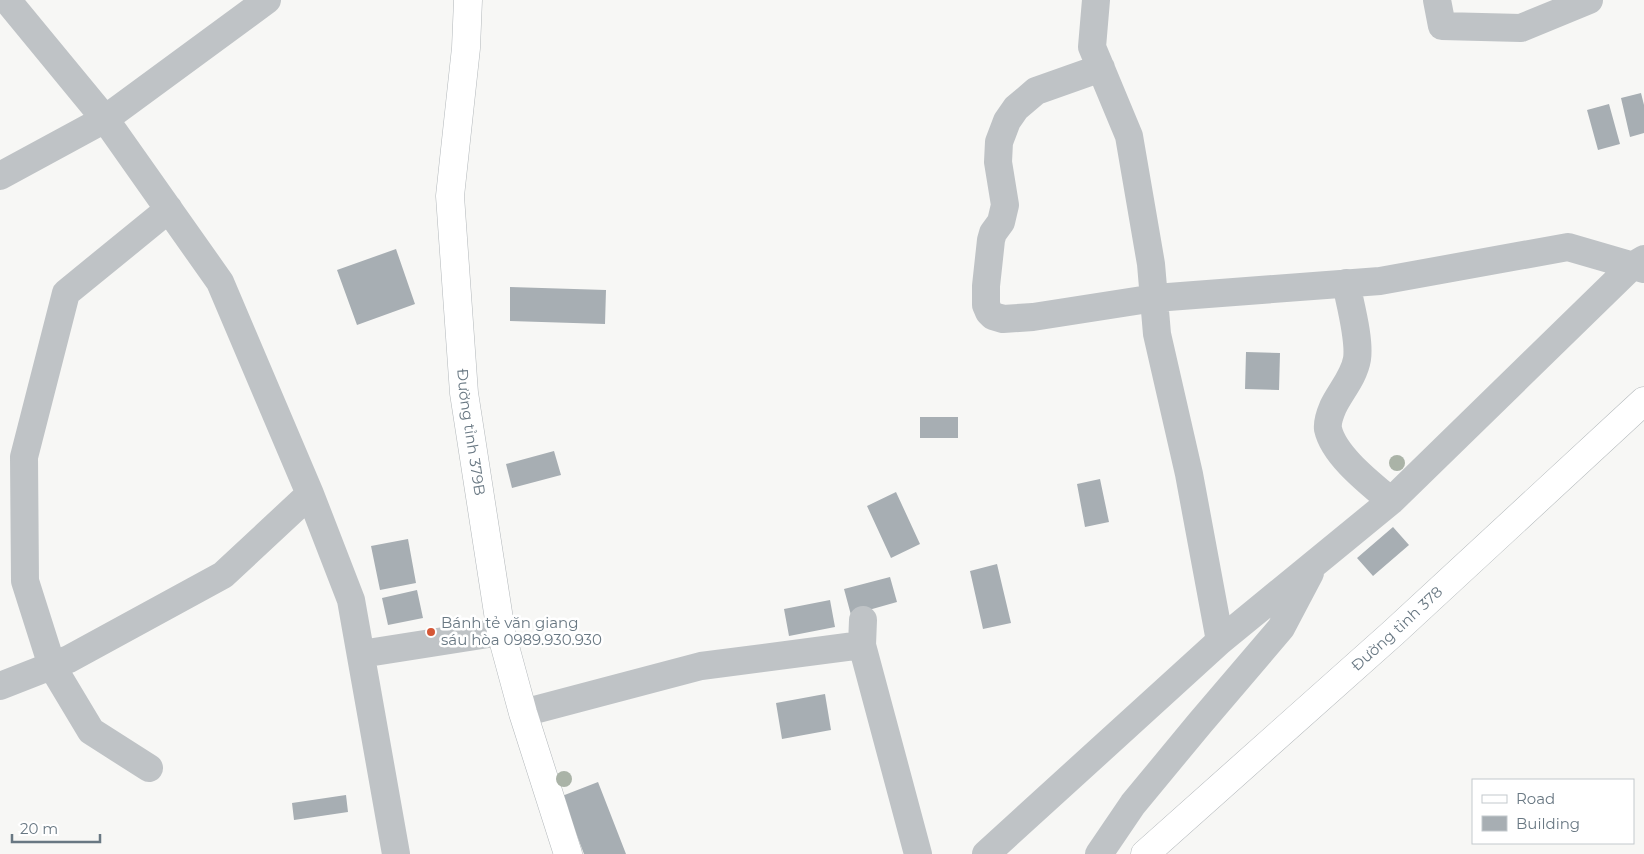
<svg xmlns="http://www.w3.org/2000/svg" width="1644" height="854" font-family="Montserrat,sans-serif">
  <rect width="100%" height="100%" fill="#f7f7f5"/>
  <path fill="#a7aeb3" d="M 1641,93 L 1644,105 L 1644,133 L 1630,137 L 1621,98 Z
    M 1609,104 L 1620,144 L 1598,150 L 1587,110 Z
    M 396,249 L 415,304 L 357,325 L 337,270 Z
    M 510,287 L 606,290 L 605,324 L 510,321 Z
    M 1246,352 L 1280,353 L 1279,390 L 1245,389 Z
    M 920,417 L 958,417 L 958,438 L 920,438 Z
    M 554,451 L 561,475 L 512,488 L 506,464 Z
    M 1100,479 L 1109,522 L 1085,527 L 1077,484 Z
    M 896,492 L 920,544 L 891,558 L 867,506 Z
    M 1393,527 L 1409,545 L 1373,576 L 1357,558 Z
    M 408,539 L 416,583 L 380,590 L 371,546 Z
    M 997,564 L 1011,623 L 983,629 L 970,571 Z
    M 890,577 L 897,602 L 851,615 L 844,589 Z
    M 417,590 L 423,618 L 388,625 L 382,598 Z
    M 830,600 L 835,627 L 789,636 L 784,609 Z
    M 825,694 L 831,730 L 782,739 L 776,703 Z
    M 598,782 L 626,854 L 584,854 L 562,796 Z
    M 346,795 L 348,812 L 294,820 L 292,803 Z"/>
  <g fill="none" stroke-linecap="round" stroke-linejoin="round">
    <defs>
      <g id="primary">
        <path id="s1" d="M 468,0 L 466,48 L 450,196 L 464,393 L 501,632 L 523,713 L 568,854"/>
        <path id="s2" d="M 1145,854 L 1393,633 L 1644,401"/>
      </g>
    </defs>
    <use href="#primary" stroke="#b2b7ba" stroke-width="29"/>
    <path stroke="#bfc3c6" stroke-width="28" d="M 7,0 L 105,119 L 220,282 L 310,494 L 351,600 L 396,854
      M 1096,0 L 1092,47 L 1129,136 L 1151,264 L 1157,334 L 1189,474 L 1220,641
      M 1437,0 L 1442,26 L 1521,28 L 1589,0
      M 1101,68 L 1036,91 L 1016,108 L 1007,121 L 999,142 L 998,162 L 1005,205 L 1001,222 L 993,233 L 991,240 L 986,286 L 986,305 L 989,312 L 993,316 L 1003,319 L 1033,317 L 1155,298 L 1380,281 L 1568,247 L 1644,269
      M 0,176 L 105,119 L 267,0
      M 1346,283 C 1350,304 1360,339 1357,359 C 1354,377 1340,392 1333,407 C 1330,414 1327,422 1328,429 C 1334,456 1371,484 1391,501
      M 863,620 L 862,645 L 918,854
      M 361,654 L 501,632
      M 0,686 L 69,659 L 223,575 L 310,494
      M 523,713 L 701,666 L 862,645
      M 149,768 L 91,731 L 52,666 L 25,581 L 24,457 L 66,293 L 169,209
      M 986,854 L 1220,641 L 1391,501 L 1632,266 L 1644,259
      M 1099,854 L 1133,804 L 1200,723 L 1281,628 L 1310,573"/>
    <use href="#primary" stroke="#fff" stroke-width="28"/>
  </g>
  <g fill="#aab3a7">
    <circle cx="1397" cy="463" r="8"/>
    <circle cx="564" cy="779" r="8"/>
  </g>
  <circle fill="#d55736" stroke="#fff" stroke-width="2" cx="431" cy="632" r="5"/>
  <g text-anchor="middle" stroke-width="5" stroke-linejoin="round" paint-order="stroke">
    <g font-size="15" fill="#697883" stroke="#fff">
      <text dy="5" stroke="none"><textPath href="#s1" startOffset="434">Đường tỉnh 379B</textPath></text>
      <text dy="5" stroke="none"><textPath href="#s2" startOffset="338">Đường tỉnh 378</textPath></text>
    </g>
    <g font-size="15" fill="#697883" stroke="#fff" text-anchor="start">
      <text x="441" y="628">Bánh tẻ văn giang<tspan x="441" dy="17">sáu hòa 0989.930.930</tspan></text>
    </g>
  </g>
  <rect x="1472" y="779" width="162" height="65" fill="#ffffff" stroke="#c3c9cd"/>
  <rect x="1482" y="795" width="25" height="8" fill="#ffffff" stroke="#c3c9cd"/>
  <text x="1516" y="804" font-size="15" fill="#697883">Road</text>
  <rect x="1482" y="816" width="25" height="15" fill="#a7aeb3" stroke="#c3c9cd"/>
  <text x="1516" y="829" font-size="15" fill="#697883">Building</text>
  <path d="M12 834v8h88v-8" fill="none" stroke="#697883" stroke-width="2.5"/>
  <text x="20" y="834" font-size="15" fill="#697883" stroke="#ffffff" stroke-width="4" paint-order="stroke">20 m</text>
</svg>
